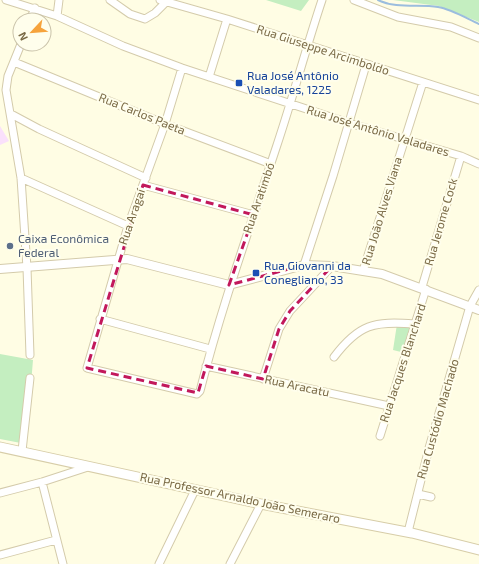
<svg xmlns="http://www.w3.org/2000/svg" width="479" height="564" font-family="'Exo 2',sans-serif">
  <rect width="100%" height="100%" fill="#fffde4"/>
  <path fill="#fae0fb" d="M 0,126 L 9,141 L 0,145 Z"/>
  <path fill="#c4eec0" d="M 266,0 L 309,0 L 301,11 Z
    M 393,0 L 479,0 L 479,22 L 439,6 Z
    M 397,324 L 412,324 L 405,353 L 393,350 Z
    M 0,354 L 33,360 L 26,444 L 0,439 Z"/>
  <g fill="none" stroke-linecap="round" stroke-linejoin="round">
    <path stroke="#9bbdde" stroke-width="2" d="M 378,0 C 396,9 419,4 438,7 C 451,9 466,18 479,24"/>
    <defs>
      <path id="minor" d="M 6,0 L 57,16 L 123,46 L 182,68 L 349,123 L 461,156 L 479,164
        M 110,0 L 130,14 L 145,19 L 155,13 L 166,2
        M 160,0 L 227,19 L 479,100
        M 354,0 L 398,17 L 451,27 L 479,38
        M 57,16 L 59,0
        M 30,20 L 35,8
        M 21,44 L 8,76 L 6,90 L 21,178 L 27,268 L 30,355
        M 14,62 L 165,124 L 271,164
        M 182,68 L 165,124 L 128,226 L 87,368 L 197,394 L 200,391 C 221,308 250,227 277,145 C 293,97 306,48 322,0
        M 209,77 L 227,19
        M 11,114 L 39,129 L 146,178
        M 21,178 L 128,226
        M 143,185 L 254,215
        M 304,265 L 333,176 L 366,65
        M 363,271 L 423,82
        M 422,287 L 461,156
        M 100,319 L 210,349
        M 334,357 C 359,324 374,321 414,324
        M 206,366 L 389,406
        M 263,379 L 279,329 L 290,311 L 332,266
        M 380,436 L 426,289
        M 22,451 L 30,378
        M 42,482 L 63,564
        M 0,493 L 42,482 L 88,467
        M 418,494 L 431,497
        M 408,532 L 429,448 L 470,306 L 479,290
        M 0,555 L 56,540
        M 159,564 L 195,490
        M 230,564 L 261,504"/>
      <path id="tertiary" d="M 0,269 L 127,259 L 229,285 L 304,265 L 332,266 L 382,274 L 479,310"/>
      <path id="secondary" d="M 0,447 L 261,504 L 412,533 L 479,550"/>
    </defs>
    <use href="#minor" stroke="#d4cbab" stroke-width="9"/>
    <use href="#tertiary" stroke="#d4cbab" stroke-width="10"/>
    <use href="#secondary" stroke="#d7cda8" stroke-width="11"/>
    <use href="#minor" stroke="#fff" stroke-width="7"/>
    <use href="#tertiary" stroke="#fff" stroke-width="8"/>
    <use href="#secondary" stroke="#fff" stroke-width="9"/>
  </g>
  <path fill="none" stroke="#c2185b" stroke-width="3" stroke-dasharray="8 5" stroke-linejoin="round" d="M 143,185 L 254,215 L 229,285 L 304,265 L 332,266 L 290,311 L 279,329 L 263,379 L 206,366 L 198,393 L 87,368 Z"/>
  <g fill="#1a4fb4" stroke="#fffeec" stroke-width="1.5">
    <rect x="235" y="79" width="8" height="8" rx="2"/>
    <rect x="252" y="269" width="8" height="8" rx="2"/>
  </g>
  <circle fill="#5c6f8a" stroke="#fffeec" stroke-width="1.5" cx="10" cy="246" r="4"/>
  <g text-anchor="middle" stroke-width="4" stroke-linejoin="round" paint-order="stroke">
    <g font-size="12" fill="#7a6a46" stroke="#fffeec">
      <text transform="translate(323 50) rotate(18)" y="4">Rua Giuseppe Arcimboldo</text>
      <text transform="translate(142 114) rotate(22)" y="4">Rua Carlos Paeta</text>
      <text transform="translate(378 131) rotate(17)" y="4">Rua José Antônio Valadares</text>
      <text transform="translate(259 198) rotate(-71)" y="4">Rua Aratimbó</text>
      <text transform="translate(382 211) rotate(-73)" y="4">Rua João Alves Viana</text>
      <text transform="translate(132 217) rotate(-71)" y="4">Rua Aragaí</text>
      <text transform="translate(441 222) rotate(-74)" y="4">Rua Jerome Cock</text>
      <text transform="translate(403 363) rotate(-72)" y="4">Rua Jacques Blanchard</text>
      <text transform="translate(297 386) rotate(12)" y="4">Rua Aracatu</text>
      <text transform="translate(438 419) rotate(-74)" y="4">Rua Custódio Machado</text>
      <text transform="translate(240 498) rotate(12)" y="4">Rua Professor Arnaldo João Semeraro</text>
    </g>
    <g font-size="12" fill="#164399" stroke="#fffeec" text-anchor="start">
      <text x="247" y="80">Rua José Antônio<tspan x="247" dy="14">Valadares, 1225</tspan></text>
      <text x="264" y="270">Rua Giovanni da<tspan x="264" dy="14">Conegliano, 33</tspan></text>
    </g>
    <g font-size="12" fill="#4e5e75" stroke="#fffeec" text-anchor="start">
      <text x="18" y="243">Caixa Econômica<tspan x="18" dy="14">Federal</tspan></text>
    </g>
  </g>
  <g transform="translate(32 32) rotate(244)"><circle r="19" fill="#fffeec" stroke="#cac3aa"/>
  <path d="M0-3L7 15L0 10L-7 15Z" fill="#f6a33c"/>
  <text y="-6" font-size="11" font-weight="bold" text-anchor="middle" fill="#7a6a46">N</text>
  </g>
</svg>
